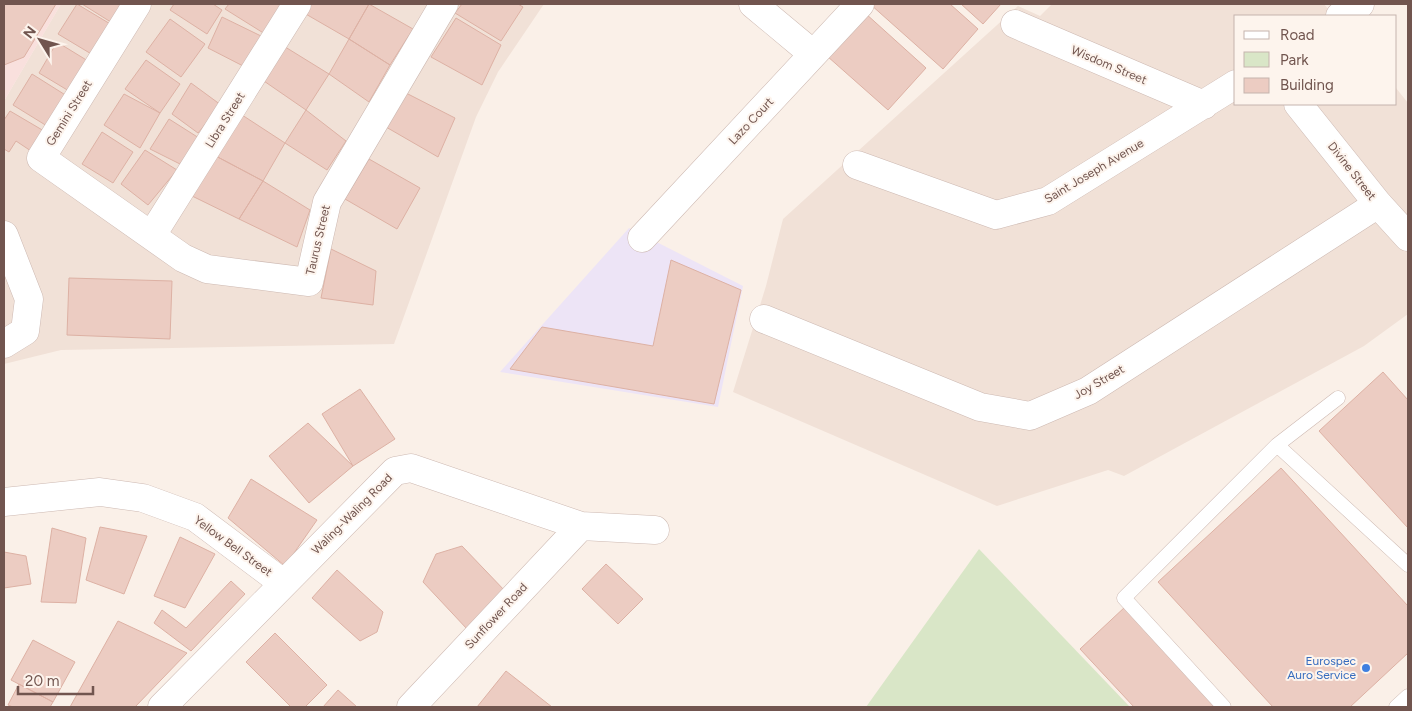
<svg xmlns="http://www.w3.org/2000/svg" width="1412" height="711" font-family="Figtree,sans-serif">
  <rect width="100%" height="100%" fill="#faf0e8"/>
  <path fill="#f1e1d7" d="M 61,4 L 544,4 L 498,72 L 476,117 L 394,344 L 61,350 L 4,364 L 4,101 Z
    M 1052,4 L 1324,4 L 1334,16 L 1236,16 L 1236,104 L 1396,104 L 1396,88 L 1408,103 L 1408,314 L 1364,346 L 1124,476 L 1108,470 L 997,506 L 733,392 L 766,286 L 783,219 L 1018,6 L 1040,16 Z"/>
  <path fill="#f9e0dd" d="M 4,4 L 61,4 L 4,101 Z"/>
  <path fill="#ede4f6" d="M 629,228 L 743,286 L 718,407 L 500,372 Z"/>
  <path fill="#d9e6c7" d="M 979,549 L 1130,707 L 866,707 Z"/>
  <path fill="#ecccc2" stroke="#ddb1a4" d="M 4,4 L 56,4 L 24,57 L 4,65 Z
    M 77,4 L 112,25 L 93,55 L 58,34 Z
    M 82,4 L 126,4 L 114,24 Z
    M 174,4 L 213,4 L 222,10 L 207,34 L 170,10 Z
    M 229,4 L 284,4 L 265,34 L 225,9 Z
    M 310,4 L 369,4 L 349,39 L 304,13 Z
    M 369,4 L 413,29 L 390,65 L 349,39 Z
    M 462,4 L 518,4 L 523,7 L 501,41 L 455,13 Z
    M 870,4 L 950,4 L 978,29 L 943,69 Z
    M 961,4 L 1001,4 L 983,24 Z
    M 865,13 L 926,68 L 888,110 L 827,56 Z
    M 222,17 L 261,36 L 247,68 L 208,48 Z
    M 456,18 L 501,45 L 482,85 L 431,57 Z
    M 170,19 L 205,44 L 181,77 L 146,52 Z
    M 349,39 L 390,65 L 369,102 L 329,74 Z
    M 57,42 L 88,61 L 69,91 L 39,73 Z
    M 282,45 L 329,74 L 306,110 L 261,79 Z
    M 146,60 L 180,84 L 160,113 L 125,89 Z
    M 32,74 L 67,96 L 47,126 L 13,105 Z
    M 191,83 L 221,105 L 198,133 L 172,114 Z
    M 406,93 L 455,118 L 438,157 L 386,127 Z
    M 124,94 L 160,113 L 140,148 L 104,125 Z
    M 306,110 L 346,141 L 327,170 L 285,143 Z
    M 10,111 L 44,131 L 31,151 L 16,141 L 9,152 L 4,149 L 4,120 Z
    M 239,113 L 285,143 L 263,181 L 212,154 Z
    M 169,119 L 199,138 L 180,164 L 150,149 Z
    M 102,132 L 133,152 L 113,183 L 82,164 Z
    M 145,150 L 177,170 L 148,205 L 121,184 Z
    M 212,154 L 263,181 L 239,219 L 190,195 Z
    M 369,159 L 420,188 L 397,229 L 345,199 Z
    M 263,181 L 310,210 L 297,247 L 239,219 Z
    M 331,249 L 376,271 L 373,305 L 321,298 Z
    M 671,260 L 741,290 L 714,404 L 510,369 L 542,327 L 653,346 Z
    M 69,278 L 172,281 L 170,339 L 67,335 Z
    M 1383,372 L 1408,400 L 1408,528 L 1319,431 Z
    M 360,389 L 395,439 L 353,466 L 322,414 Z
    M 308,423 L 353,466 L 309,503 L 269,456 Z
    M 1281,468 L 1408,606 L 1408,653 L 1350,707 L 1273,707 L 1158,582 Z
    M 251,479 L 317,520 L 285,566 L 228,518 Z
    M 100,527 L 147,536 L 124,594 L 86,580 Z
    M 52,528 L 86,538 L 76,603 L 41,602 Z
    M 180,537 L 215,554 L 185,608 L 154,596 Z
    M 462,546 L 506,592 L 467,629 L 423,582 L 436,554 Z
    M 4,552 L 26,556 L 31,584 L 4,588 Z
    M 606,564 L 643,599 L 618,624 L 582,589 Z
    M 337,570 L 383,612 L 377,632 L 360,641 L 312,598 Z
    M 231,581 L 245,594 L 191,651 L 154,623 L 162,610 L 186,628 Z
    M 1126,606 L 1220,707 L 1134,707 L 1080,649 Z
    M 118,621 L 187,653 L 135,707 L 70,707 Z
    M 275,633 L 327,685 L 305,707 L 291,707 L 246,662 Z
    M 33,640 L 75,662 L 53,702 L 11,680 Z
    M 506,671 L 552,707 L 477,707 Z
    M 19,684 L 53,702 L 50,707 L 13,707 L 8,705 Z
    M 338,690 L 357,707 L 323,707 Z"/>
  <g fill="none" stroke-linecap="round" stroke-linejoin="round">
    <defs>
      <path id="lane" d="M 1277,445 L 1408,565
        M 1224,707 L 1124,598 L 1277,445 L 1338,398
        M 1396,707 L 1408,696"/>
      <path id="street" d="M 137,4 L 41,158 L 183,258 L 207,269 L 309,282 L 327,202 L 444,4
        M 753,4 L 813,54
        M 1340,16 L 1360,4
        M 1015,24 L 1204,105
        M 1298,104 L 1378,204 L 1408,237
        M 857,165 L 996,215 L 1048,201 L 1236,84
        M 4,235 L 29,299 L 25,331 L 4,344
        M 152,235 L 297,4
        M 642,238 L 860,4
        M 764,319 L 980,407 L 1030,416 L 1088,391 L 1378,204
        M 4,502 L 100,492 L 143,498 L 195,517 L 283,583
        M 162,707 L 395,471 L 411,468 L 581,526 L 655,530
        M 411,707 L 581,526"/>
    </defs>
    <use href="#lane" stroke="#cdb9b2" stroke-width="15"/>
    <use href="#street" stroke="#cdb9b2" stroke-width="29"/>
    <use href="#lane" stroke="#fff" stroke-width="14"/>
    <use href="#street" stroke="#fff" stroke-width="28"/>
  </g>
  <circle fill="#3f7fe0" stroke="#fdf4ed" stroke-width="2" cx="1366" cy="668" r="5"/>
  <g text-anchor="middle" stroke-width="4" stroke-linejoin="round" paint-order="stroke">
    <g font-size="12" fill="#71554f" stroke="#fdf4ed">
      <text transform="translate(1109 65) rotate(23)" y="4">Wisdom Street</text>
      <text transform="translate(69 113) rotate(-58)" y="4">Gemini Street</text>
      <text transform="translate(225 120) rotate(-58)" y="4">Libra Street</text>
      <text transform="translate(751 121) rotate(-47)" y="4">Lazo Court</text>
      <text transform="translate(1094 171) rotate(-31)" y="4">Saint Joseph Avenue</text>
      <text transform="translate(1352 171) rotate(52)" y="4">Divine Street</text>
      <text transform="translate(318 240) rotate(-77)" y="4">Taurus Street</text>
      <text transform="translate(1099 382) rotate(-30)" y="4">Joy Street</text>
      <text transform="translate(352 514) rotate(-45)" y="4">Waling-Waling Road</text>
      <text transform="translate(233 546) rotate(36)" y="4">Yellow Bell Street</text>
      <text transform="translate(496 616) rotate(-47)" y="4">Sunflower Road</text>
    </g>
    <g font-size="12" fill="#366cbe" stroke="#fdf4ed" text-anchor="end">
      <text x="1356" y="665">Eurospec<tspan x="1356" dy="14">Auro Service</tspan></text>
    </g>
  </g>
  <rect width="1412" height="711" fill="none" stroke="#71554f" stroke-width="10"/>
  <rect x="1234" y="15" width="162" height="90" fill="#fdf4ed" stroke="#c5b4ae"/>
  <rect x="1244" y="31" width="25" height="8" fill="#ffffff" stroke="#c5b4ae"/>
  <text x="1280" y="40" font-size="15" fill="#71554f">Road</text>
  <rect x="1244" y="52" width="25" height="15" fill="#d9e6c7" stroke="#c5b4ae"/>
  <text x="1280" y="65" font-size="15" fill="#71554f">Park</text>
  <rect x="1244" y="78" width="25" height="15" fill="#ecccc2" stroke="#c5b4ae"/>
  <text x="1280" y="90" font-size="15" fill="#71554f">Building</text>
  <g transform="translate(40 40) rotate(307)" stroke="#fdf4ed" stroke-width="4" paint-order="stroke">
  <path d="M0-4L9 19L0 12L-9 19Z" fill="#71554f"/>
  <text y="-8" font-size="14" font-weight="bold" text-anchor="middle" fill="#71554f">N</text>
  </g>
  <path d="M18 686v8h75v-8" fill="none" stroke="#71554f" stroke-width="2.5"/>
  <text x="25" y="686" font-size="15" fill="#71554f" stroke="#fdf4ed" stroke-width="4" paint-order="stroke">20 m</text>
</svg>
